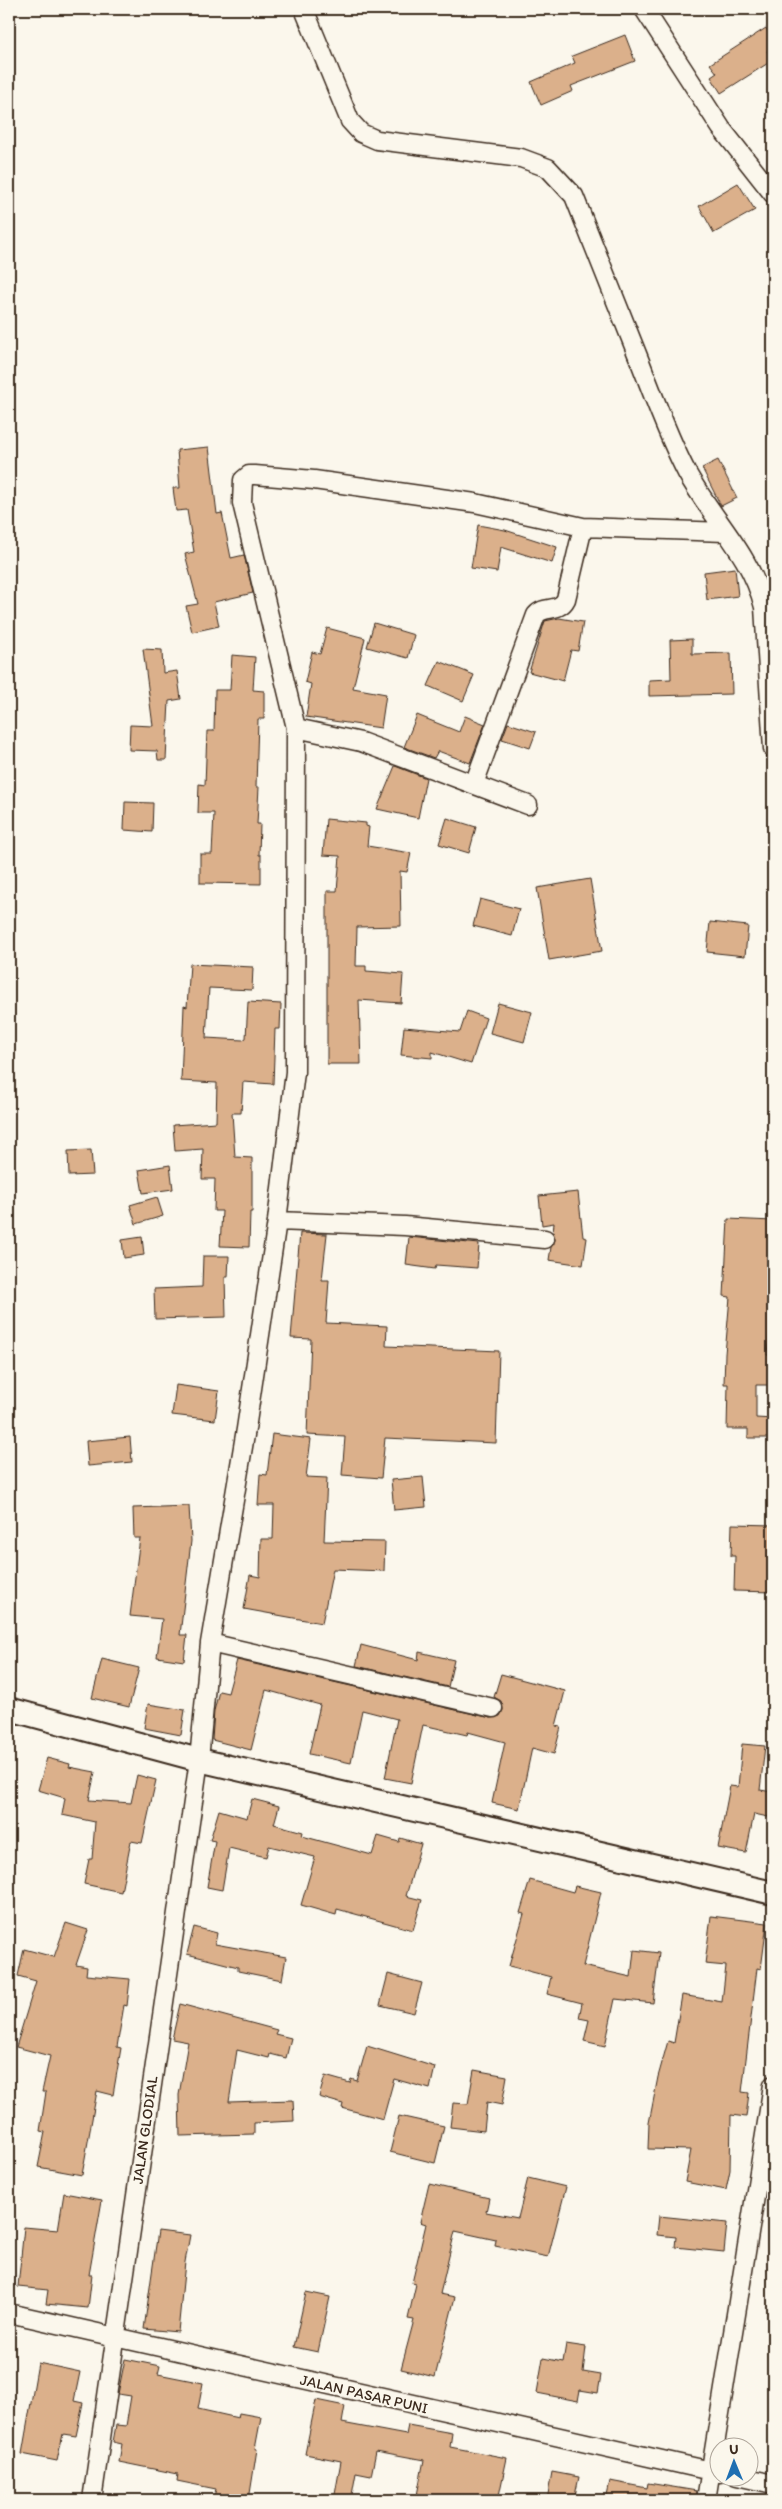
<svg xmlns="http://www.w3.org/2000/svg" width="782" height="2509" font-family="Itim,sans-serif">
  <rect width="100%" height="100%" fill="#fbf7ec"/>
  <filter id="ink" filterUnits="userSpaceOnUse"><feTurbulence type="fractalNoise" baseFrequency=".02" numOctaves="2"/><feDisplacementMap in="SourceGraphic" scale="10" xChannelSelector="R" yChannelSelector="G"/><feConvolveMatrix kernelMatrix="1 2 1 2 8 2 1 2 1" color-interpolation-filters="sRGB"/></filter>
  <g filter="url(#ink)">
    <path fill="#dbb08b" stroke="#3b2a1e" d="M 766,28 L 773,40 L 773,47 L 767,51 L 773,60 L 721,93 L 711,77 L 717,73 L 710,64 Z
      M 625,35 L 635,61 L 571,86 L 573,91 L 541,105 L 531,82 L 575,63 L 572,56 Z
      M 738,183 L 755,210 L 714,233 L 699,206 Z
      M 209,447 L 217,514 L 222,513 L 231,558 L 244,555 L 253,593 L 214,602 L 219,626 L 192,632 L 186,606 L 198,604 L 185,554 L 194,552 L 187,510 L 176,511 L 173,488 L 180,488 L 177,450 Z
      M 718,460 L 737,498 L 721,506 L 702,468 Z
      M 478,525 L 505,530 L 557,547 L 552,563 L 501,547 L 497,572 L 471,568 Z
      M 735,568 L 738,596 L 707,600 L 704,572 Z
      M 559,618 L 583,622 L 578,651 L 571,650 L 563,681 L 529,672 L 545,621 Z
      M 374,623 L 414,635 L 408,658 L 367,647 Z
      M 327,628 L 365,638 L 353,688 L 386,694 L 381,728 L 306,717 L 311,684 L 305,682 L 312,652 L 320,654 Z
      M 692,639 L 692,654 L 731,653 L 732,694 L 649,696 L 649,680 L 671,679 L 670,640 Z
      M 143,649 L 162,650 L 163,673 L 177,671 L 181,699 L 169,701 L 166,760 L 158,760 L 157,751 L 129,750 L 130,725 L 153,726 Z
      M 232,655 L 255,657 L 253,690 L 264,691 L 264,719 L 258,719 L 256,787 L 259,787 L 257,824 L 260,824 L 259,855 L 261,855 L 261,884 L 200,883 L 200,854 L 212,854 L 214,813 L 198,813 L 199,784 L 205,785 L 207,731 L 214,731 L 215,690 L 230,690 Z
      M 439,661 L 474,675 L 463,701 L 428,686 Z
      M 417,715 L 459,732 L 465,716 L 485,724 L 470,763 L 438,751 L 434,758 L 404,747 Z
      M 508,723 L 536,732 L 530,748 L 502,739 Z
      M 395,766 L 426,778 L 418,818 L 377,809 Z
      M 125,802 L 153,803 L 152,832 L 124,830 Z
      M 447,818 L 476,827 L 469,853 L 439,844 Z
      M 326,819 L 366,823 L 366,826 L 369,827 L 367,846 L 411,853 L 407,872 L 400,871 L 401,926 L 357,927 L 356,966 L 366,966 L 366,971 L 403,974 L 401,1003 L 359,1000 L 361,1064 L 327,1064 L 327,891 L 337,891 L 340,856 L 323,855 Z
      M 590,879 L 602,951 L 549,960 L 537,888 Z
      M 480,899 L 519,909 L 512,936 L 473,926 Z
      M 710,922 L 748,926 L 745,956 L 707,952 Z
      M 190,964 L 253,967 L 252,990 L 209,988 L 206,1038 L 243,1040 L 246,1038 L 248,1002 L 281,1004 L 280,1029 L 275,1029 L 273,1084 L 243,1082 L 241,1113 L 232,1113 L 235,1157 L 252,1158 L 252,1212 L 250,1212 L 249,1247 L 220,1246 L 222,1211 L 214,1211 L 215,1179 L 202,1179 L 203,1149 L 175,1151 L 173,1125 L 216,1122 L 217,1083 L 181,1081 L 184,1006 L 187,1007 Z
      M 498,1003 L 532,1012 L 524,1042 L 490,1033 Z
      M 467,1011 L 486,1018 L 471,1064 L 432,1052 L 432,1058 L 401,1055 L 404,1027 L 460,1032 Z
      M 91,1150 L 93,1175 L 69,1176 L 68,1151 Z
      M 170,1165 L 173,1189 L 143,1193 L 139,1170 Z
      M 578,1192 L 583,1237 L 587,1238 L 583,1265 L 549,1260 L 551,1247 L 555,1240 L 553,1233 L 554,1223 L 542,1225 L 539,1196 Z
      M 157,1197 L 163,1216 L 136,1224 L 130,1205 Z
      M 728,1219 L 773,1221 L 773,1299 L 767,1355 L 773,1355 L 773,1385 L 756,1385 L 756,1418 L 773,1419 L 773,1438 L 748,1438 L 748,1429 L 727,1429 L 728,1384 L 724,1384 L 725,1354 L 730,1297 L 724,1296 Z
      M 300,1233 L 327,1234 L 322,1280 L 329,1280 L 326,1323 L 387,1326 L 386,1346 L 499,1351 L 496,1443 L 385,1438 L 381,1478 L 342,1475 L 345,1437 L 307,1435 L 311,1339 L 291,1338 Z
      M 142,1237 L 144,1255 L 124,1258 L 122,1240 Z
      M 409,1237 L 479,1244 L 477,1268 L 436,1265 L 435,1269 L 406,1265 Z
      M 203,1256 L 229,1256 L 228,1277 L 225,1277 L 226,1317 L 155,1319 L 154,1289 L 202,1287 Z
      M 176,1385 L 219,1391 L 215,1420 L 172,1415 Z
      M 272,1434 L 311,1439 L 306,1477 L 327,1478 L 324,1541 L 385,1542 L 384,1571 L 333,1569 L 322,1623 L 244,1609 L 250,1575 L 260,1577 L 261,1539 L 273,1539 L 274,1505 L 258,1505 L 260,1474 L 267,1475 Z
      M 130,1437 L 132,1462 L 88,1466 L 86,1441 Z
      M 423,1477 L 426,1507 L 394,1510 L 391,1480 Z
      M 189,1506 L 191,1541 L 180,1635 L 187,1635 L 184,1661 L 157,1657 L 162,1619 L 130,1616 L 140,1538 L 134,1538 L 133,1508 Z
      M 732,1524 L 773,1525 L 773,1592 L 734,1591 L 735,1556 L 731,1556 Z
      M 361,1645 L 418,1660 L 419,1652 L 454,1660 L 448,1687 L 356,1666 Z
      M 102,1659 L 139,1668 L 129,1707 L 92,1698 Z
      M 237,1660 L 491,1718 L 500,1716 L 503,1710 L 501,1701 L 494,1697 L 501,1674 L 565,1691 L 556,1726 L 561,1727 L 554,1754 L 532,1748 L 519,1809 L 492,1803 L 505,1742 L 468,1732 L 467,1735 L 423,1725 L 411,1783 L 385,1778 L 397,1719 L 362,1710 L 351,1763 L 309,1754 L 320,1705 L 266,1690 L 251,1750 L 212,1740 L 214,1711 L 219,1691 L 228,1693 Z
      M 148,1704 L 185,1710 L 181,1735 L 144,1728 Z
      M 742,1744 L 765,1746 L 760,1790 L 773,1792 L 773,1818 L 754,1814 L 746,1853 L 718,1848 L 730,1786 L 738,1787 Z
      M 47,1758 L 70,1764 L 69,1767 L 95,1772 L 89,1800 L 131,1803 L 137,1775 L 156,1780 L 142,1843 L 131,1841 L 121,1892 L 84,1884 L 89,1859 L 92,1859 L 95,1822 L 62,1815 L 65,1798 L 38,1790 Z
      M 252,1799 L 279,1806 L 274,1824 L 303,1832 L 302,1836 L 372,1855 L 378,1836 L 399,1842 L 400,1838 L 421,1844 L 406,1896 L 422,1900 L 413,1930 L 337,1909 L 336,1915 L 301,1905 L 315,1857 L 269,1846 L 266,1857 L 229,1848 L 222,1890 L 207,1887 L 215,1841 L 210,1840 L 219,1810 L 247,1818 Z
      M 530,1880 L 573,1892 L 575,1886 L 601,1892 L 583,1966 L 631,1977 L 634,1950 L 659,1953 L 653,2003 L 615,1999 L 605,2046 L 584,2041 L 589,2020 L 579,2018 L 582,2003 L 547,1994 L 551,1977 L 509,1966 L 524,1914 L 520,1913 Z
      M 711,1916 L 767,1923 L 761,1969 L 757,1968 L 742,2092 L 749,2093 L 746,2117 L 731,2115 L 730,2170 L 726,2190 L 685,2182 L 691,2150 L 648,2149 L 649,2123 L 658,2077 L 668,2041 L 674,2043 L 682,1995 L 722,2002 L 726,1966 L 705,1964 Z
      M 66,1923 L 88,1930 L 76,1965 L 87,1967 L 86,1975 L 130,1979 L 127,2006 L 124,2005 L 117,2047 L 121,2048 L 113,2095 L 97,2091 L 82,2175 L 38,2167 L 45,2132 L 40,2131 L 46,2092 L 42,2092 L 50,2056 L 16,2047 L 36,1981 L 18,1976 L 24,1949 L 54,1957 Z
      M 194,1927 L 217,1933 L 215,1944 L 286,1957 L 282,1980 L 238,1971 L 238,1967 L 187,1954 Z
      M 388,1974 L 422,1983 L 414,2013 L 380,2005 Z
      M 180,2004 L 277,2030 L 275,2034 L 291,2038 L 286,2058 L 270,2054 L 269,2058 L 237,2050 L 229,2102 L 293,2100 L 294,2121 L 254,2123 L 254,2134 L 180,2136 L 179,2095 L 188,2042 L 172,2039 Z
      M 367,2046 L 435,2067 L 430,2089 L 394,2079 L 383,2119 L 342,2108 L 343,2104 L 319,2097 L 325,2076 L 350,2083 L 351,2079 L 357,2081 Z
      M 474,2070 L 507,2076 L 502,2105 L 487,2102 L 484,2131 L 450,2127 L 453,2103 L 468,2104 Z
      M 399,2116 L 444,2126 L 435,2163 L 390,2152 Z
      M 528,2178 L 566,2187 L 548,2257 L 495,2246 L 496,2240 L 455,2231 L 440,2294 L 455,2297 L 435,2377 L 401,2369 L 414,2320 L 408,2319 L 416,2284 L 412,2283 L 426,2224 L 420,2222 L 429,2184 L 489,2198 L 486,2212 L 518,2218 Z
      M 64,2193 L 102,2200 L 89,2275 L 92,2275 L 88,2308 L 46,2304 L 48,2290 L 18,2287 L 24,2227 L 58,2230 Z
      M 659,2216 L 727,2223 L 724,2252 L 675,2247 L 676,2237 L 657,2235 Z
      M 158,2231 L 190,2235 L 185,2262 L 178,2332 L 144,2329 Z
      M 306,2292 L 330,2297 L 318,2352 L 294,2347 Z
      M 566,2344 L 586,2347 L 583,2372 L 601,2375 L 598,2393 L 580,2390 L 578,2401 L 537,2393 L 543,2358 L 563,2362 Z
      M 125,2359 L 160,2366 L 158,2374 L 203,2383 L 198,2409 L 238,2418 L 239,2413 L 261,2417 L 255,2449 L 257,2449 L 249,2500 L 213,2500 L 216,2489 L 177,2481 L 178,2474 L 119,2462 L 122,2444 L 113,2442 L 116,2425 L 126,2426 L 131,2396 L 118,2394 Z
      M 38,2363 L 80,2372 L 74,2401 L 83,2403 L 76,2436 L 63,2434 L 57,2461 L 22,2454 Z
      M 316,2400 L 345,2406 L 342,2423 L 406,2435 L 408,2425 L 452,2433 L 450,2447 L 507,2458 L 498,2500 L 416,2500 L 424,2460 L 376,2451 L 371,2476 L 356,2473 L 351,2500 L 334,2500 L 341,2461 L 305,2454 Z
      M 552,2472 L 579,2477 L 574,2500 L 547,2500 Z
      M 610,2481 L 647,2488 L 648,2483 L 697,2491 L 696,2500 L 606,2500 Z"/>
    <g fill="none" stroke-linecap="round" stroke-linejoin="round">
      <defs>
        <path id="minor" d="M 304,9 L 350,121 L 361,133 L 377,140 L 521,158 L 548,168 L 574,196 C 595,249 616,302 637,354 C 653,394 667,435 687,473 C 713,520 751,554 764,607 L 773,749
          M 644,9 L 721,128 L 773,194
          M 296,728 L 361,742 L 528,805
          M 474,784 L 536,615 C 544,605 559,613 566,599 L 583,527
          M 277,1221 L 405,1226 L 545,1239
          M 210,1643 L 493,1708
          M 9,2313 L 720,2473
          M 737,2476 L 773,2484
          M 92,2500 L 199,1760 L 210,1643 L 246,1429 L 277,1221 L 295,1072 L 296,728 L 242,503 L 243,480 L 249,475 L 255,475 L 314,480 L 475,503 L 583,527 L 725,532
          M 706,2500 L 773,2085"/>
        <path id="tertiary" d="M 9,1709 L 199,1760 L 773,1893"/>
      </defs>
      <use href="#minor" stroke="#3b2a1e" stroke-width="21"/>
      <use href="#tertiary" stroke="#3b2a1e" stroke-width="26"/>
      <use href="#minor" stroke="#fbf7ec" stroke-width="18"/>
      <use href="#tertiary" stroke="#fbf7ec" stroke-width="22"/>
    </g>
  </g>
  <g text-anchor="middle" stroke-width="4" stroke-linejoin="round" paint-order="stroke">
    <g font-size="15" fill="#3b2a1e" stroke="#fbf7ec">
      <text transform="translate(145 2130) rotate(-82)" y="5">JALAN GLODIAL</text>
      <text transform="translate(364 2394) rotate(13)" y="5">JALAN PASAR PUNI</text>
    </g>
  </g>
  <rect width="782" height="2509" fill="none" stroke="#fbf7ec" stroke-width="30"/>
  <rect x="15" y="15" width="752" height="2479" fill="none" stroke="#3b2a1e" stroke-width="2" filter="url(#ink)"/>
  <g transform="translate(734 2462) rotate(359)"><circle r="24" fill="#fbf7ec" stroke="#aea59a"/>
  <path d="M0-4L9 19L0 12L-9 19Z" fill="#1f6fb2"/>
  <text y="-8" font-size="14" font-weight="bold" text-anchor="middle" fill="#3b2a1e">U</text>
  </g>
</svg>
